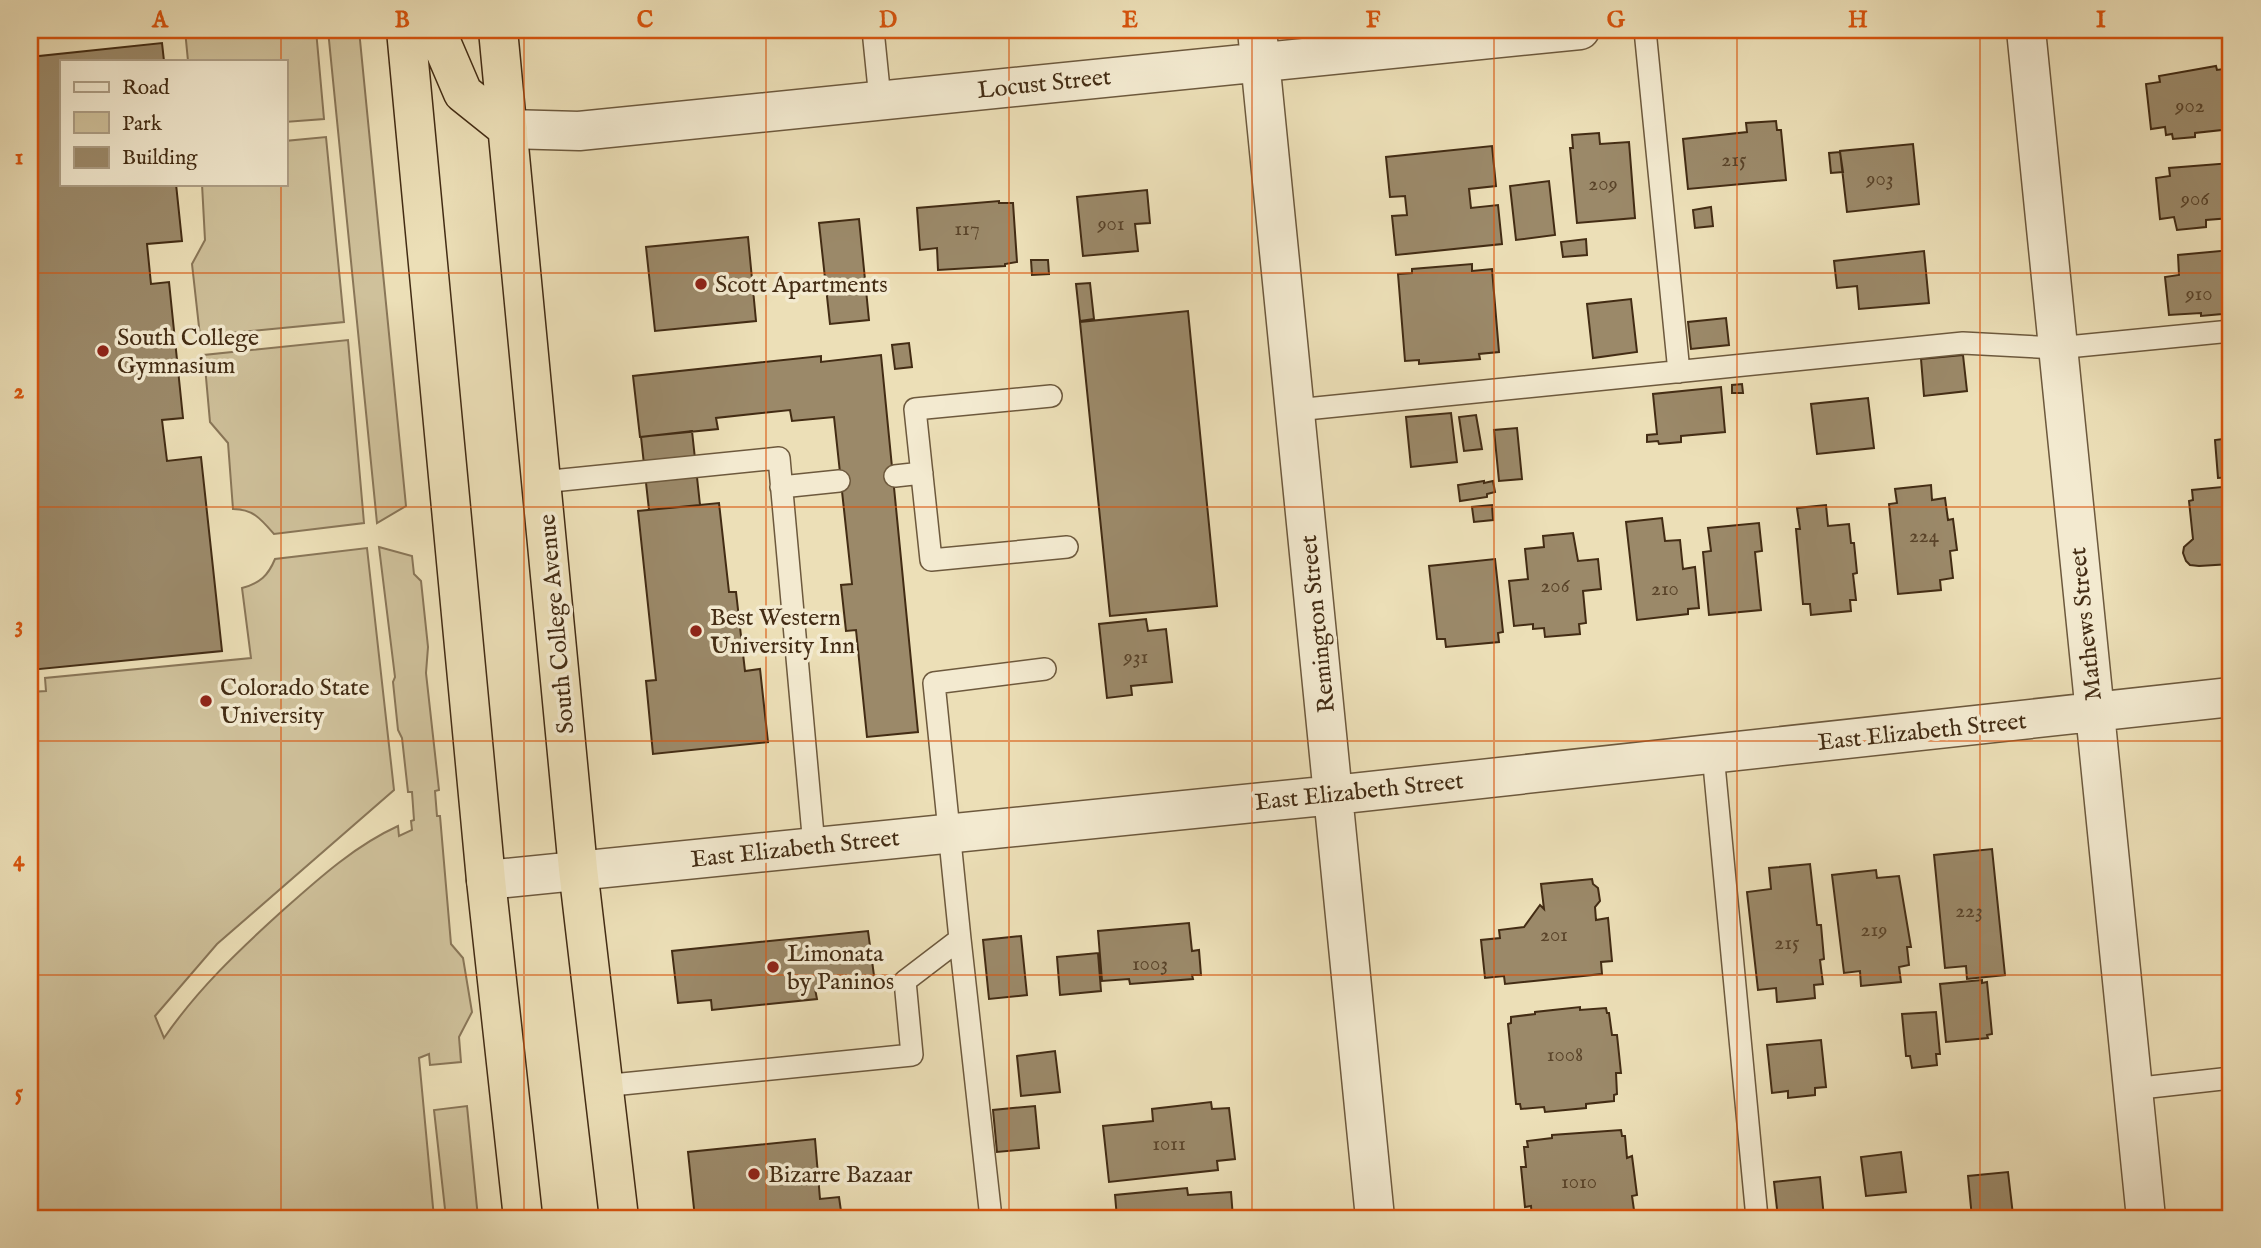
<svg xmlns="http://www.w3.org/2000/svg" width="2261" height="1248" font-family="'IM FELL English',serif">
  <rect width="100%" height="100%" fill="#ecdfb7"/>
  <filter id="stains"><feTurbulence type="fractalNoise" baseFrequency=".00286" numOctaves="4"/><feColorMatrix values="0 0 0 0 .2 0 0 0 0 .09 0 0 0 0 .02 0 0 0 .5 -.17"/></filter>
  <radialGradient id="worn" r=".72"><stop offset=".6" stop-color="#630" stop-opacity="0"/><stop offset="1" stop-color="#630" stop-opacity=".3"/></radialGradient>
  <path fill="#cfc19b" stroke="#897658" stroke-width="2" d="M 185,30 L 316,30 L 324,119 L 285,122 L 285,61 L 188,61 Z
    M 328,30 L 359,30 L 406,506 L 377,523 Z
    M 326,137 L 344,322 L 200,336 L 192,264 L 205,240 L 202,184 L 285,184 L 285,141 Z
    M 348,340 L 364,523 L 274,534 C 261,519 253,509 233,509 L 228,443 L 210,422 L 204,355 Z
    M 379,547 L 412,556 L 414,574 L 421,581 L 428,647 L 426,673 L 439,790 L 435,791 L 437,816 L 440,816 L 451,944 L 463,958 L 472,1012 L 459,1037 L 461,1062 L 430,1065 L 429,1054 L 419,1058 L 434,1218 L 30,1218 L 30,692 L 46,691 L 45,678 L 251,658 L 242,588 C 260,583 268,576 275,559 L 367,548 L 394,790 L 217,944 L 155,1016 L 164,1038 C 197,990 238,951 281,912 C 317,880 354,846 398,826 L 399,836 L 412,830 L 411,821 L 414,820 L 412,792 L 408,792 L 402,738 L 398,730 L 393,682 L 395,677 Z
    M 467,1106 L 478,1218 L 446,1218 L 434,1110 Z"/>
  <path fill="#9b8969" stroke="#432c14" stroke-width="2" d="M 595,30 L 661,30 L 598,36 Z
    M 162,43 L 164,61 L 61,61 L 61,184 L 176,184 L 182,241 L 147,244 L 151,284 L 169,282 L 183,418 L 162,420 L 167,461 L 201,457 L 222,651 L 30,670 L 30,57 Z
    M 2216,66 L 2217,70 L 2231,68 L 2231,129 L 2195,133 L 2195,137 L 2173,139 L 2172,134 L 2166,135 L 2165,127 L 2151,129 L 2146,84 L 2160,82 L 2159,76 Z
    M 1776,121 L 1777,130 L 1781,130 L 1786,180 L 1688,189 L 1683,139 L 1747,132 L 1746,123 Z
    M 1599,133 L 1600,144 L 1629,142 L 1635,218 L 1577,223 L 1570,148 L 1573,148 L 1572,135 Z
    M 1913,144 L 1919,204 L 1847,212 L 1840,151 Z
    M 1492,146 L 1496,186 L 1469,189 L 1471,208 L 1498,205 L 1502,244 L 1396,255 L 1392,216 L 1407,215 L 1405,196 L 1390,197 L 1386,157 Z
    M 1840,152 L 1843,172 L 1831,173 L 1829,153 Z
    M 2231,163 L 2231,218 L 2206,220 L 2206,227 L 2177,230 L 2174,217 L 2160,219 L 2156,178 L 2170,176 L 2169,168 Z
    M 1549,181 L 1555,235 L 1516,240 L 1510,186 Z
    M 1147,190 L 1150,223 L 1135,224 L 1138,251 L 1083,256 L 1077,197 Z
    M 999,201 L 999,203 L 1013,203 L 1017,262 L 1005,264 L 1005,266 L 938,270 L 937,248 L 920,250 L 917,208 Z
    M 1711,207 L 1713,226 L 1695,228 L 1693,210 Z
    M 859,219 L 869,320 L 830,324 L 819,223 Z
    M 748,237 L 756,321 L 655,331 L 646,247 Z
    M 1586,239 L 1587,255 L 1563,257 L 1561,242 Z
    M 2231,250 L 2231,310 L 2222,311 L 2222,314 L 2201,316 L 2201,313 L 2169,315 L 2165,277 L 2179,275 L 2178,255 Z
    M 1924,251 L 1929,303 L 1859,309 L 1857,286 L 1837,288 L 1834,261 Z
    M 1031,260 L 1048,260 L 1049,274 L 1032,275 Z
    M 1472,264 L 1472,271 L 1492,269 L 1499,352 L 1479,354 L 1480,359 L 1419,364 L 1419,360 L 1405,361 L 1398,274 L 1412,273 L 1412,269 Z
    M 1090,283 L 1094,319 L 1080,321 L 1076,284 Z
    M 1631,299 L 1637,352 L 1593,358 L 1587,304 Z
    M 1188,311 L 1217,606 L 1110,616 L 1080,322 Z
    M 1726,318 L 1729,345 L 1691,349 L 1688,322 Z
    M 909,343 L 912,367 L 895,369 L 892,345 Z
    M 881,355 L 918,732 L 867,737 L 856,630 L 846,631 L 841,585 L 852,584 L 834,417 L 792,421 L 790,410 L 716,418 L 718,429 L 640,437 L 633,376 L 821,356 L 821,362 Z
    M 1963,355 L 1967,391 L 1924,396 L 1921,359 Z
    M 1742,384 L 1743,393 L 1732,393 L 1732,385 Z
    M 1721,387 L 1725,432 L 1681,436 L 1681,442 L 1659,444 L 1658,441 L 1647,442 L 1647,435 L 1657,434 L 1653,394 Z
    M 1868,398 L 1874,448 L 1817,454 L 1811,404 Z
    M 1451,413 L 1457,462 L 1411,467 L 1406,417 Z
    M 1476,415 L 1482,449 L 1464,451 L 1459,417 Z
    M 1517,428 L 1522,479 L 1499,481 L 1494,430 Z
    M 692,431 L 700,505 L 649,510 L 641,437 Z
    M 2231,438 L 2231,477 L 2218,478 L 2215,440 Z
    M 1484,481 L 1484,483 L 1493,481 L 1495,492 L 1487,494 L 1487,497 L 1460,501 L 1458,485 Z
    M 1931,485 L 1932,500 L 1945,498 L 1948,520 L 1953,519 L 1957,550 L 1950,551 L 1953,578 L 1940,580 L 1941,590 L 1898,594 L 1889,504 L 1897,503 L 1895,489 Z
    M 2222,487 L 2223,497 L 2231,497 L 2231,564 L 2199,566 L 2190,565 L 2186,561 L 2183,553 L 2184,547 L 2193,539 L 2189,501 L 2193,500 L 2192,490 Z
    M 719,503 L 729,592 L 736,592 L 745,671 L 760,669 L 768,742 L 653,754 L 646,681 L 656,680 L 638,511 Z
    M 1492,505 L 1493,520 L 1474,522 L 1472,507 Z
    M 1826,505 L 1828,526 L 1849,524 L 1851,543 L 1854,543 L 1857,573 L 1853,574 L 1856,600 L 1850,600 L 1851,611 L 1811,615 L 1810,604 L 1803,604 L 1796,529 L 1800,529 L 1797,508 Z
    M 1662,518 L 1665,541 L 1680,540 L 1683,569 L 1695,567 L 1699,608 L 1688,609 L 1688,614 L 1637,620 L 1626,522 Z
    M 1759,523 L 1762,551 L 1755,552 L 1761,610 L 1709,615 L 1703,552 L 1711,551 L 1708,528 Z
    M 1573,533 L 1578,561 L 1598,559 L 1601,589 L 1583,591 L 1586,623 L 1579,624 L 1580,634 L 1545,637 L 1544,628 L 1533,629 L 1533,624 L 1514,626 L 1509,581 L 1528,579 L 1525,549 L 1544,547 L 1543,536 Z
    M 1495,559 L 1503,632 L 1498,633 L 1499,642 L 1446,647 L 1445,639 L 1437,639 L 1429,566 Z
    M 1146,619 L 1148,631 L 1166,629 L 1172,682 L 1131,686 L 1132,695 L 1107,698 L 1099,624 Z
    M 1992,849 L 2005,975 L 1967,979 L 1966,966 L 1945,968 L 1934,855 Z
    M 1810,864 L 1817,925 L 1821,925 L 1824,959 L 1820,960 L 1823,984 L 1814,985 L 1815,998 L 1777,1002 L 1776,988 L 1758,990 L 1747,892 L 1771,889 L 1769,868 Z
    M 1876,870 L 1877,878 L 1899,876 L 1911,947 L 1907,947 L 1909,965 L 1899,967 L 1901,982 L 1861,986 L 1860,971 L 1844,973 L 1832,875 Z
    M 1592,879 L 1593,884 L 1598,888 L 1600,901 L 1595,907 L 1596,920 L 1608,918 L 1612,961 L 1601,962 L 1602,974 L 1505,984 L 1504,976 L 1485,978 L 1481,940 L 1500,938 L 1499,930 L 1524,927 L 1540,905 L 1544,909 L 1541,884 Z
    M 1189,923 L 1192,951 L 1199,950 L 1201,975 L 1192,975 L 1193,979 L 1130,984 L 1129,979 L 1102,981 L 1098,931 Z
    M 868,931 L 875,983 L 815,989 L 817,999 L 712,1010 L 711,1000 L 678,1003 L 672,951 Z
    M 1021,936 L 1027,995 L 989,999 L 983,940 Z
    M 1098,953 L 1101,991 L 1060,995 L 1057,957 Z
    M 1982,980 L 1982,983 L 1987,982 L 1992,1034 L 1987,1035 L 1988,1038 L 1946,1042 L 1940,984 Z
    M 1580,1007 L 1580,1010 L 1606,1008 L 1607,1013 L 1609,1013 L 1612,1035 L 1617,1035 L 1621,1073 L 1616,1073 L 1617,1094 L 1614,1095 L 1614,1101 L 1586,1104 L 1586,1108 L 1545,1112 L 1544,1107 L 1521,1109 L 1520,1104 L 1516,1104 L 1508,1024 L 1511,1023 L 1511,1017 L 1535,1014 L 1535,1012 Z
    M 1936,1012 L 1940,1054 L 1936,1054 L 1937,1065 L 1912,1068 L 1910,1056 L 1906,1056 L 1902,1014 Z
    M 1821,1040 L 1826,1087 L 1815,1088 L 1815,1095 L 1788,1098 L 1788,1091 L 1772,1093 L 1767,1045 Z
    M 1055,1051 L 1060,1092 L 1021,1096 L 1017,1056 Z
    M 1211,1102 L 1212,1109 L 1229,1108 L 1235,1159 L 1217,1161 L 1218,1170 L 1109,1182 L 1103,1126 L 1153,1121 L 1152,1109 Z
    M 1035,1106 L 1039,1148 L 997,1152 L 993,1110 Z
    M 1621,1130 L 1622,1136 L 1625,1136 L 1627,1158 L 1632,1156 L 1637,1195 L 1632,1196 L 1635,1217 L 1532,1218 L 1531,1206 L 1525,1207 L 1521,1167 L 1526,1167 L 1524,1147 L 1528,1147 L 1527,1141 L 1552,1138 L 1552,1135 Z
    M 815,1139 L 820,1199 L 839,1197 L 842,1218 L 695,1218 L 688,1152 Z
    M 1901,1152 L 1906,1192 L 1866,1196 L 1861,1157 Z
    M 2008,1172 L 2013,1215 L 1972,1218 L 1968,1176 Z
    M 1820,1177 L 1824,1218 L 1778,1218 L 1774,1182 Z
    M 1187,1188 L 1188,1195 L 1231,1192 L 1233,1218 L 1117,1218 L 1115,1195 Z"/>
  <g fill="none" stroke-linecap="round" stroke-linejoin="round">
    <defs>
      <path id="lane" d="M 873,30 L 880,99
        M 1645,30 L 1679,372
        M 1051,396 L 915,409 L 931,560 L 1067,547
        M 1296,410 L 1963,343 L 2057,348 L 2231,331
        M 895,476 L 922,473
        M 542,482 L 779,458 L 814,846
        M 781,487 L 839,481
        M 1713,754 L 1757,1218
        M 960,939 L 991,1218
        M 602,1086 L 912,1055 L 905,981 L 960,939 L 934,683 L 1045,669
        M 2132,1089 L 2231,1078"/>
      <path id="street" d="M 1257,30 L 1375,1218
        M 2026,30 L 2146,1218
        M 508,129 L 579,131 L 1580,30
        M 486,880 L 1334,795 L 2231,697"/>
      <path id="highway" d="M 406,30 L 486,880 L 523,1218
        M 436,30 L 463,93 L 508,129
        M 498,30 L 578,869 L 619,1218"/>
    </defs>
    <use href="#lane" stroke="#6d593d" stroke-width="24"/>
    <use href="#street" stroke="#6d593d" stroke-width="41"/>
    <use href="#highway" stroke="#432c14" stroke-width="41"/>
    <use href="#lane" stroke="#f3ead0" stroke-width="21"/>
    <use href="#street" stroke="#f3ead0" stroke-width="38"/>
    <use href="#highway" stroke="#ecdfb7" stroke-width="38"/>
  </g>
  <path fill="none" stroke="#d8540d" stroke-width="2" stroke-opacity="0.55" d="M 281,30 L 281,61M 524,30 L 524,1218M 766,30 L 766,1218M 1009,30 L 1009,1218M 1252,30 L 1252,1218M 1494,30 L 1494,1218M 1737,30 L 1737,1218M 1980,30 L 1980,1218M 281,184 L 281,1218M 30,273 L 2231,273M 30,507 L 2231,507M 30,741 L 2231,741M 30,975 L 2231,975"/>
  <g fill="#8f2418" stroke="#f3ead0" stroke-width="2.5">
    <circle cx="701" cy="284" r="7"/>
    <circle cx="103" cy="351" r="7"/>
    <circle cx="696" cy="631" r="7"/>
    <circle cx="206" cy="701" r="7"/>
    <circle cx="773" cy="967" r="7"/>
    <circle cx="754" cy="1174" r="7"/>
  </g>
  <g text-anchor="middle" stroke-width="7" stroke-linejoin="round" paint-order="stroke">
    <g font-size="21" fill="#594329">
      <text x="2190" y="112">902</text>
      <text x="1734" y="166">215</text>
      <text x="1880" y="185">903</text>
      <text x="1603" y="190">209</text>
      <text x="2195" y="205">906</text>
      <text x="1111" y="230">901</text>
      <text x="967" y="235">117</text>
      <text x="2199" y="300">910</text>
      <text x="1924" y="542">224</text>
      <text x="1555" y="592">206</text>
      <text x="1665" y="595">210</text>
      <text x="1136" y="663">931</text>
      <text x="1969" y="917">223</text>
      <text x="1874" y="936">219</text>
      <text x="1554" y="941">201</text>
      <text x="1787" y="949">215</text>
      <text x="1150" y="970">1003</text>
      <text x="1565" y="1061">1008</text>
      <text x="1169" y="1150">1011</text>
      <text x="1579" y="1188">1010</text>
    </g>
    <g font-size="24" fill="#432c14" stroke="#f3ead0">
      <text transform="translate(1044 83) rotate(-6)" y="8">Locust Street</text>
      <text transform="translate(556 624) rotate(-95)" y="8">South College Avenue</text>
      <text transform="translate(1317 624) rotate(-96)" y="8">Remington Street</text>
      <text transform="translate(2085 624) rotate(-96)" y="8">Mathews Street</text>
      <text transform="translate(1922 731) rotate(-6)" y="8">East Elizabeth Street</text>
      <text transform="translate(1359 791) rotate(-6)" y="8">East Elizabeth Street</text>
      <text transform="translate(795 848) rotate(-6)" y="8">East Elizabeth Street</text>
    </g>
    <g font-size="24" fill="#432c14" stroke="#f3ead0" text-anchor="start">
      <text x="715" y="292">Scott Apartments</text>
      <text x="117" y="345">South College<tspan x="117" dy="28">Gymnasium</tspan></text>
      <text x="710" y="625">Best Western<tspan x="710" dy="28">University Inn</tspan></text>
      <text x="220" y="695">Colorado State<tspan x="220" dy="28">University</tspan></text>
      <text x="787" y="961">Limonata<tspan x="787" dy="28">by Paninos</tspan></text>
      <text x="768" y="1182">Bizarre Bazaar</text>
    </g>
  </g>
  <rect width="2261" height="1248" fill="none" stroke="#ecdfb7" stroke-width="77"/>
  <rect x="60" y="60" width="228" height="126" fill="#f3ead0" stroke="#ad9e85" stroke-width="2"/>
  <rect x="74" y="82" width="35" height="10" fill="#f3ead0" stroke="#ad9e85" stroke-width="2"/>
  <text x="122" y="94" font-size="21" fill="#432c14">Road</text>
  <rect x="74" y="112" width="35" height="21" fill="#cfc19b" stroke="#ad9e85" stroke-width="2"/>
  <text x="122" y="130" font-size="21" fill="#432c14">Park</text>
  <rect x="74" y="147" width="35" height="21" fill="#9b8969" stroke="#ad9e85" stroke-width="2"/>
  <text x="122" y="164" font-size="21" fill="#432c14">Building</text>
  <rect x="38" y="38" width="2184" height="1172" fill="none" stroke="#d8540d" stroke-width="2.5"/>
  <g font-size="23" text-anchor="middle" font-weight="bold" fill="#d8540d">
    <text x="160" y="27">A</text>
    <text x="402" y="27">B</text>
    <text x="645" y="27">C</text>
    <text x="888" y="27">D</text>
    <text x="1130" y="27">E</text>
    <text x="1373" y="27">F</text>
    <text x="1616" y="27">G</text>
    <text x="1858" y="27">H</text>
    <text x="2101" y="27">I</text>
    <text x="19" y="164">1</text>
    <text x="19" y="398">2</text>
    <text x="19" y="632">3</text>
    <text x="19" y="866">4</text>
    <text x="19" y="1100">5</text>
  </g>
  <rect width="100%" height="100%" filter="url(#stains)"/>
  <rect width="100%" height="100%" fill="url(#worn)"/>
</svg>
